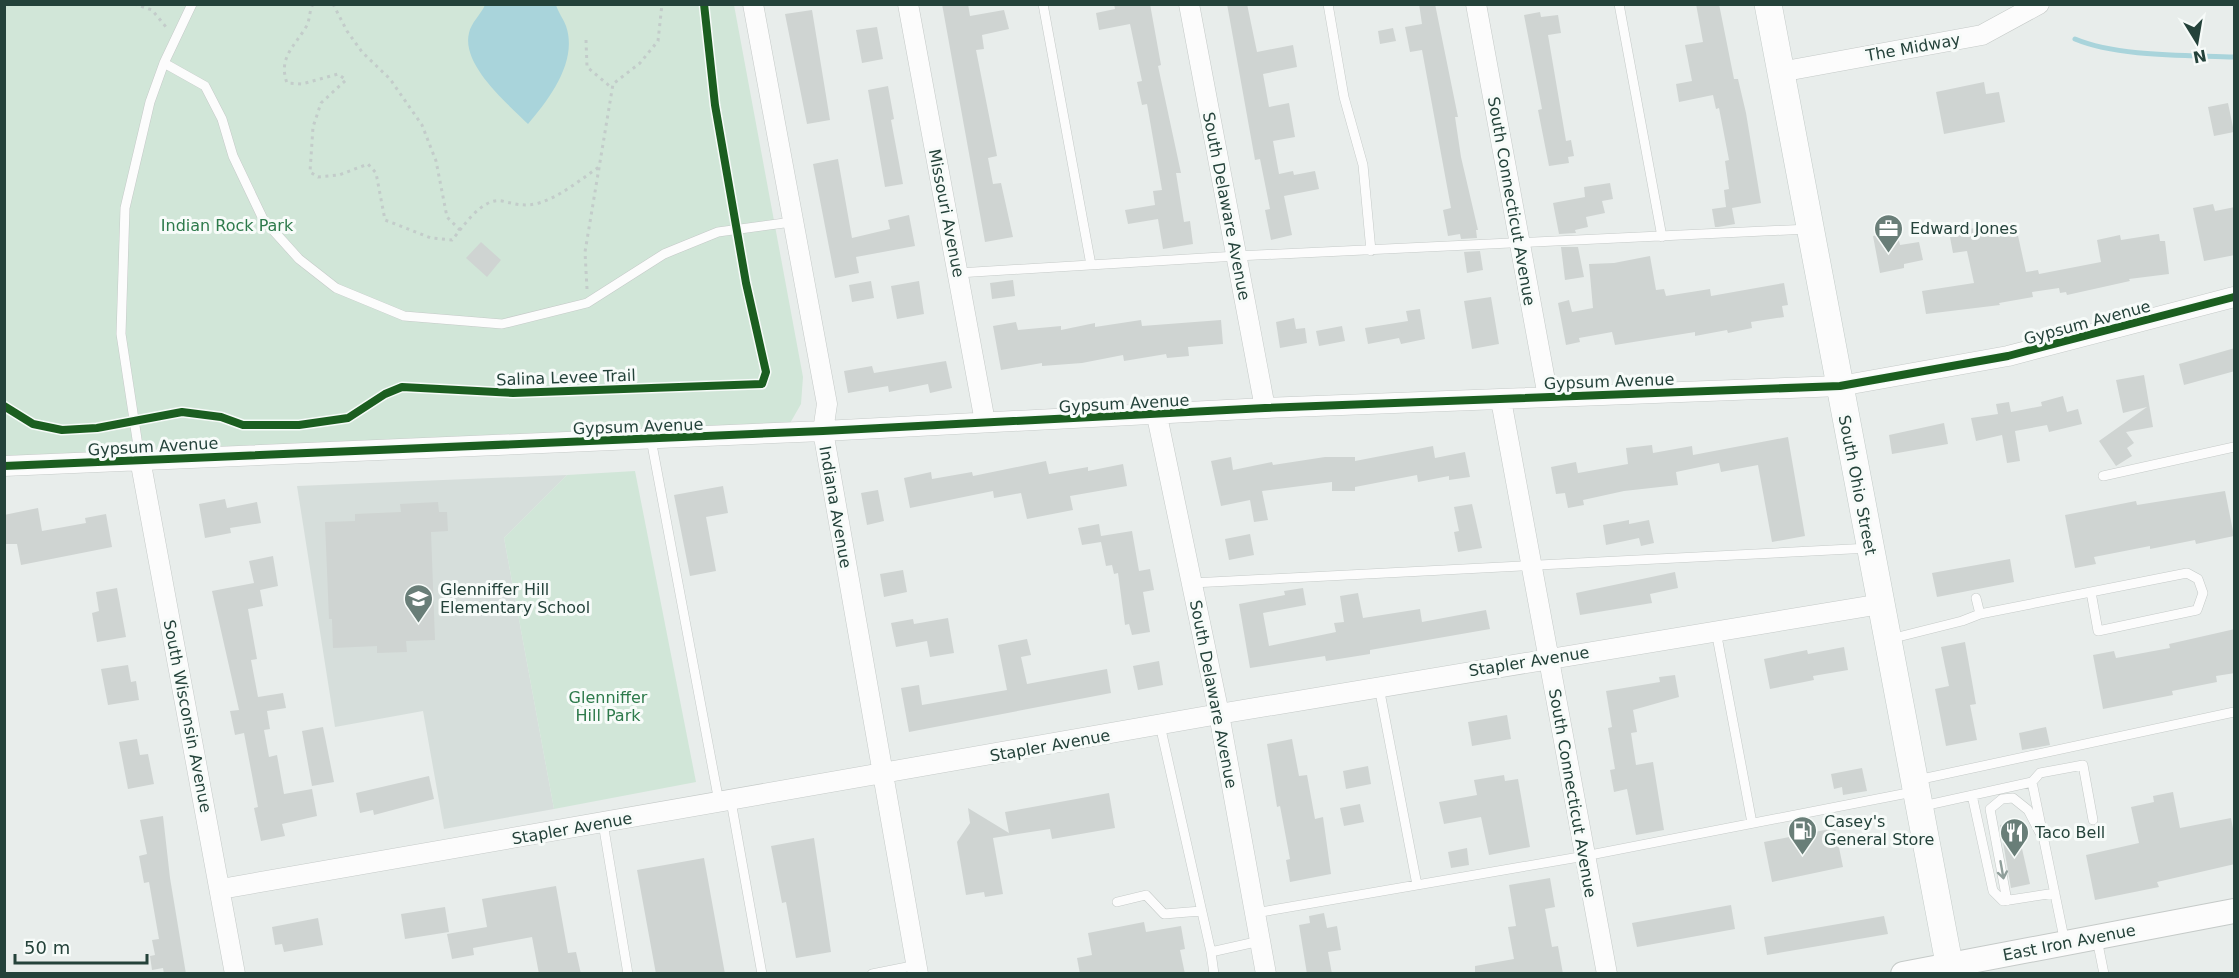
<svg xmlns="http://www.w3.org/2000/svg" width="2239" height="978" font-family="'DejaVu Sans',sans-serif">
  <rect width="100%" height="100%" fill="#e8edeb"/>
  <path fill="#d6dedb" d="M 567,475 L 504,538 L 554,809 L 444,829 L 423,711 L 335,727 L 297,486 Z"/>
  <path fill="#d1e6d8" d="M 4,5 L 734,5 L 803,377 L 801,404 L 789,425 L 5,456 Z
    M 635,471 L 696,782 L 554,809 L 504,538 L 567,475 Z"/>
  <path fill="#a9d4db" d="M 485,5 L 556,5 C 558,12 563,18 566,26 C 578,61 550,98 528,124 C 508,104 461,65 469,33 C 471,23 481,14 485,5 Z"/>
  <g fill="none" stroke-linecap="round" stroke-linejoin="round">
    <path stroke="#a9d4db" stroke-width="5" d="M 2075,39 C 2118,57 2187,55 2234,57"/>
  </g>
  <path fill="#cfd4d2" d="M 942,4 L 968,4 L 970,16 L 1004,10 L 1009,29 L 982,35 L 984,49 L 976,50 L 997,156 L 988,158 L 993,184 L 1001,183 L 1013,237 L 985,242 Z
    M 1114,4 L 1150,4 L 1161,65 L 1158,66 L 1181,173 L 1176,173 L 1184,222 L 1190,221 L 1193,244 L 1163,249 L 1158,219 L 1128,224 L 1125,210 L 1155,205 L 1153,191 L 1162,190 L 1147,104 L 1142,105 L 1137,82 L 1142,81 L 1130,24 L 1099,30 L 1096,13 L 1115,9 Z
    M 1227,4 L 1247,4 L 1257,52 L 1293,45 L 1297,67 L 1263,74 L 1269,107 L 1289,103 L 1295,137 L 1273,141 L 1279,174 L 1293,171 L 1294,175 L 1315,171 L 1319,189 L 1284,196 L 1292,235 L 1271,240 L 1265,210 L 1270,209 L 1260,159 L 1255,160 Z
    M 1419,4 L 1435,4 L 1458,117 L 1455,117 L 1461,157 L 1478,230 L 1476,230 L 1477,238 L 1461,239 L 1460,234 L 1448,236 L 1443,210 L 1451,208 L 1422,50 L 1410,52 L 1405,27 L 1422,24 Z
    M 1696,4 L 1719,4 L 1734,79 L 1738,79 L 1746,113 L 1761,203 L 1732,208 L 1735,224 L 1718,227 L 1715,227 L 1712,209 L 1726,207 L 1724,190 L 1729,189 L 1725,161 L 1729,160 L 1719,108 L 1716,109 L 1713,95 L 1679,102 L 1676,84 L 1692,81 L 1685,45 L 1703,42 Z
    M 812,10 L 830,120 L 807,124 L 785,14 Z
    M 1540,12 L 1541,17 L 1558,15 L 1561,33 L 1548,35 L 1566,141 L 1571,140 L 1574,156 L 1568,157 L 1569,163 L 1549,166 L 1538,110 L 1542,109 L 1524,15 Z
    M 877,27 L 883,59 L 862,63 L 856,30 Z
    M 1393,28 L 1396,41 L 1380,44 L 1378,31 Z
    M 1984,82 L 1986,94 L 1999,92 L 2005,122 L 1944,134 L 1936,92 Z
    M 888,86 L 894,119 L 891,120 L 903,184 L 885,187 L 868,90 Z
    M 2228,103 L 2234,132 L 2214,136 L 2208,107 Z
    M 838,159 L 852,238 L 890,229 L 888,220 L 909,215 L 915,246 L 856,257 L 859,273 L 835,278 L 813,164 Z
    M 1610,183 L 1613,199 L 1602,201 L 1605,213 L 1586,217 L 1588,227 L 1575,230 L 1576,233 L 1559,234 L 1553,203 L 1585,197 L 1584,187 Z
    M 2213,204 L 2215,211 L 2235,207 L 2235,255 L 2204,261 L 2193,208 Z
    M 2015,222 L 2026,272 L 2038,270 L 2039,274 L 2101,262 L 2097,240 L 2120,235 L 2121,240 L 2159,234 L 2160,241 L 2165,241 L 2169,274 L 2129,279 L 2130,281 L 2067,295 L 2066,292 L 2060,293 L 2059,288 L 2032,292 L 2033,297 L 1999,303 L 2000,305 L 1926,314 L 1922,291 L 1974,283 L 1967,251 L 1953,253 L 1949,232 Z
    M 1897,232 L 1900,245 L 1919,242 L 1923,260 L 1904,264 L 1904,268 L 1880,273 L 1873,236 Z
    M 481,242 L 501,260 L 487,277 L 466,258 Z
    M 1561,247 L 1578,247 L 1584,277 L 1565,280 Z
    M 1480,251 L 1483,270 L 1467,273 L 1464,252 Z
    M 1650,256 L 1656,290 L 1664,289 L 1666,296 L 1710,289 L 1711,296 L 1784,283 L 1788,305 L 1782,306 L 1784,317 L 1751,322 L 1752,328 L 1728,333 L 1727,330 L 1695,336 L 1695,332 L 1615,345 L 1612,332 L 1579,338 L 1580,342 L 1566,345 L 1558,303 L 1569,300 L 1572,312 L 1593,308 L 1589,264 L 1614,263 Z
    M 1013,280 L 1015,296 L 992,299 L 990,283 Z
    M 871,281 L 874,298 L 852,302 L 849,285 Z
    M 919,281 L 924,314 L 897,319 L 891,286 Z
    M 1491,297 L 1499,344 L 1472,349 L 1464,301 Z
    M 1420,309 L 1425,339 L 1401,344 L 1399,338 L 1368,344 L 1365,328 L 1408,321 L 1406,311 Z
    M 1294,318 L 1296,329 L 1305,328 L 1307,343 L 1280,348 L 1276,322 Z
    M 1141,320 L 1142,326 L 1221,320 L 1223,344 L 1188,347 L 1189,356 L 1167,358 L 1166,354 L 1124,361 L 1123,355 L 1082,363 L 1042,366 L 1042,363 L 1001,370 L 993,326 L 1016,322 L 1018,330 L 1061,326 L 1061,330 L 1095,323 L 1095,327 Z
    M 1342,326 L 1345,341 L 1319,346 L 1316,331 Z
    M 2235,348 L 2235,371 L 2184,385 L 2179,364 Z
    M 946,361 L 952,388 L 930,393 L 928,384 L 889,392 L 888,386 L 848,393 L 844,371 L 872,366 L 874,373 Z
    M 2144,375 L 2153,427 L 2126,432 L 2134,443 L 2127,448 L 2132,456 L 2116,466 L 2099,441 L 2147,407 L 2123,413 L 2116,380 Z
    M 2063,396 L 2067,412 L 2078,409 L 2082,424 L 2049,432 L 2047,425 L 2015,431 L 2020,461 L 2007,463 L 2002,435 L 1976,441 L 1971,418 L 1998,414 L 1996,404 L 2009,402 L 2011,412 L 2042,406 L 2041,402 Z
    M 1944,423 L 1948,444 L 1892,454 L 1889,435 Z
    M 1788,437 L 1805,536 L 1772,542 L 1758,465 L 1721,472 L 1719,463 L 1676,472 L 1678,485 L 1624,491 L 1583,500 L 1584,505 L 1568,508 L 1565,493 L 1556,494 L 1551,467 L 1576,462 L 1578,473 L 1628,464 L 1626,448 L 1652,445 L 1653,453 L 1692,446 L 1693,455 Z
    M 1433,446 L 1435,458 L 1465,452 L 1470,477 L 1449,480 L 1449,476 L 1418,482 L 1417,475 L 1355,487 L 1355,491 L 1332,491 L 1332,482 L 1262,491 L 1268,520 L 1254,522 L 1250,500 L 1221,506 L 1211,461 L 1231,457 L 1233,470 L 1272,462 L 1273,465 L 1325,457 L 1355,457 L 1355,461 Z
    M 1046,461 L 1049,474 L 1088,467 L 1088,471 L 1123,464 L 1127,486 L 1070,496 L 1073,510 L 1027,519 L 1021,493 L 994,498 L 993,491 L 910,508 L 904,478 L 931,472 L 932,479 L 972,472 L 973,476 Z
    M 723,486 L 728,513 L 706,517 L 716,571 L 690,576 L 674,495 Z
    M 878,490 L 884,521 L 867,525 L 861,493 Z
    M 2225,491 L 2234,536 L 2196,544 L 2195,540 L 2150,549 L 2150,546 L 2094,557 L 2096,564 L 2075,568 L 2065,515 L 2136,501 L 2137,505 Z
    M 225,499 L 227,508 L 257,502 L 261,523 L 230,528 L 231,533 L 205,538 L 199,504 Z
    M 438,502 L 439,512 L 447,512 L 448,531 L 431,532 L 435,640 L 406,641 L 407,652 L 377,653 L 377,646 L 333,648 L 332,619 L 329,619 L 325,522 L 355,521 L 355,514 L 401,512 L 400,504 Z
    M 1472,504 L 1482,548 L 1458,552 L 1454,532 L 1459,531 L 1454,507 Z
    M 38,508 L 42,531 L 86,523 L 85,518 L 106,514 L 112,547 L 21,565 L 17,544 L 4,544 L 4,515 Z
    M 1629,520 L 1629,524 L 1649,520 L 1654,543 L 1641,546 L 1639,538 L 1606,545 L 1603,525 Z
    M 1099,524 L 1101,536 L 1132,531 L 1139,571 L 1150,569 L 1154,590 L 1143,592 L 1150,632 L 1132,635 L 1129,624 L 1125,625 L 1118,573 L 1114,574 L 1112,565 L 1106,566 L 1101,542 L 1082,545 L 1078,528 Z
    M 1250,534 L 1254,555 L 1229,560 L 1225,539 Z
    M 273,556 L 278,586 L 260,590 L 263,606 L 248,609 L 257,659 L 251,660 L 258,697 L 283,693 L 286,708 L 267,711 L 270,729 L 264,730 L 269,757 L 277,755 L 284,794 L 312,789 L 317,816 L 282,824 L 285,836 L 261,841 L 254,808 L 258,807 L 244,733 L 235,735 L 230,711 L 239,710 L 212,591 L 254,583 L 249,561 Z
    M 2010,559 L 2014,582 L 1937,597 L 1932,573 Z
    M 903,570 L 907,592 L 884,597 L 880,574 Z
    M 1675,572 L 1678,588 L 1650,594 L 1652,603 L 1580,615 L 1576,593 Z
    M 117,588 L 126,637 L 97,642 L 92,613 L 99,611 L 96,592 Z
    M 1303,588 L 1306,605 L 1263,613 L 1269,646 L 1336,632 L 1334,623 L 1344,622 L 1340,596 L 1358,593 L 1363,618 L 1420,609 L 1422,622 L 1486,610 L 1490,629 L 1370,650 L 1370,654 L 1326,661 L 1325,656 L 1250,668 L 1239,604 L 1285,595 L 1284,591 Z
    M 948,618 L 954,653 L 930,657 L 927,641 L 896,647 L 891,623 L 913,619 L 914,624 Z
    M 2235,629 L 2235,673 L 2216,676 L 2217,682 L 2172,691 L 2173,695 L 2103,709 L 2093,655 L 2114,651 L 2116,658 L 2170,648 L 2169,644 Z
    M 1027,639 L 1031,655 L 1021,657 L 1027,684 L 1107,669 L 1111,693 L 909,732 L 901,688 L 919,685 L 922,705 L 1007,690 L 998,645 Z
    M 1965,642 L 1976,704 L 1970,705 L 1977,740 L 1946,746 L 1935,689 L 1949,686 L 1941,647 Z
    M 1844,647 L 1848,670 L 1813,676 L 1814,680 L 1770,689 L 1764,659 L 1807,650 L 1808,654 Z
    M 1159,661 L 1163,685 L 1138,690 L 1133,666 Z
    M 128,665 L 131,682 L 136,681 L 139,700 L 108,705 L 101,669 Z
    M 1675,675 L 1679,697 L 1633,710 L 1637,732 L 1631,733 L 1636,765 L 1653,762 L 1664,830 L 1636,835 L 1627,789 L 1614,792 L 1610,770 L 1615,769 L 1608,728 L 1612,727 L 1606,691 L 1660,682 L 1659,677 Z
    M 1507,715 L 1511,739 L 1472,746 L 1468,722 Z
    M 323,727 L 334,782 L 312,786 L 302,731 Z
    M 2046,727 L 2050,745 L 2022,750 L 2019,733 Z
    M 137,739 L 140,755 L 148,754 L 154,784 L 128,789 L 119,742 Z
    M 1292,739 L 1299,776 L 1307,775 L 1315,819 L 1323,817 L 1331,874 L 1290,882 L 1286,860 L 1290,859 L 1280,806 L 1277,807 L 1267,744 Z
    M 1368,766 L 1371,784 L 1346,789 L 1343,771 Z
    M 1862,768 L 1867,791 L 1843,795 L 1842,787 L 1834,789 L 1831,774 Z
    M 1504,775 L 1505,781 L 1518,779 L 1530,847 L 1489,855 L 1481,817 L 1444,824 L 1439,802 L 1477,795 L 1474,780 Z
    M 429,776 L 434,799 L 374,815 L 373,810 L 360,813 L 356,793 Z
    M 2173,792 L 2180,828 L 2231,818 L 2235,839 L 2235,864 L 2157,882 L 2159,887 L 2095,900 L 2086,855 L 2139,843 L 2131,807 L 2154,802 L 2153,796 Z
    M 1109,793 L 1115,828 L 1052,839 L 1050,829 L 993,838 L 1003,894 L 985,897 L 984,892 L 966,895 L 957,842 L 970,823 L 968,808 L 1009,833 L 1005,812 Z
    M 1360,804 L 1364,822 L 1344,826 L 1340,808 Z
    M 163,816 L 170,878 L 186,974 L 164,974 L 163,968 L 152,970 L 150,956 L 155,955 L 152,940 L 159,939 L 149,882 L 144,883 L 139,856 L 147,854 L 140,820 Z
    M 2016,822 L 2030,884 L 2011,888 L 2000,825 Z
    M 1835,828 L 1843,867 L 1772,882 L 1764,842 Z
    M 814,838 L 831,952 L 796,958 L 786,902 L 782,903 L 771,846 Z
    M 1467,848 L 1469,865 L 1451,868 L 1448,852 Z
    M 704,858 L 725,974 L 656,974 L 637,870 Z
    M 1550,878 L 1555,907 L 1545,909 L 1552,947 L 1558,946 L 1563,974 L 1475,974 L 1475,966 L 1514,959 L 1508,927 L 1516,926 L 1509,885 Z
    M 556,886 L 568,953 L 576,952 L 581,974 L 539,974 L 532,937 L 473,948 L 474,955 L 452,959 L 447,934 L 487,927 L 482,899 Z
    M 1731,905 L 1735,929 L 1637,947 L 1632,923 Z
    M 445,907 L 449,932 L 405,939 L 401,914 Z
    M 1324,913 L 1327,928 L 1337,926 L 1341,950 L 1328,952 L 1332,974 L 1307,974 L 1299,925 L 1310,923 L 1309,916 Z
    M 1884,916 L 1888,934 L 1767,955 L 1764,937 Z
    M 318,918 L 323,945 L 284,952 L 282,944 L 275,945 L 272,927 Z
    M 1144,922 L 1146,932 L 1181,926 L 1185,949 L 1180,950 L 1185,974 L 1080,974 L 1077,958 L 1092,955 L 1088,933 Z"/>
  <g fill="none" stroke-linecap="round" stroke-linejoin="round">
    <defs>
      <path id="service" d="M 1043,4 L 1091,265
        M 1328,4 L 1344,97 L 1363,165 L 1371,251
        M 1619,4 L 1662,237
        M 164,63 L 205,86 L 222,119 L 233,156 L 263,219 L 299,259 L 336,288 L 404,316 L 502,324 L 587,303 L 664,254 L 718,232 L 792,222
        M 958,273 L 1237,256 L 1809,229
        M 651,439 L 719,802
        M 140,459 L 121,334 L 125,208 L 150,102 L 164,63 L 192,4
        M 2103,476 L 2234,447
        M 1192,583 L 1870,548
        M 1980,614 L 2187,573 L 2198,579 L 2203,593 L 2197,610 L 2098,631 L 2091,592
        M 1716,631 L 1752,823
        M 1890,639 L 1962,621 L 1980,614 L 1976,598
        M 1379,687 L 1417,885
        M 1160,725 L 1211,952
        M 1917,780 L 2234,712
        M 2032,782 L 2040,773 L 2083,765 L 2093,820
        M 1972,795 L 1993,891 L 2003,901 L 2055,893
        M 731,801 L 762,974
        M 1923,806 L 2032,782 L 2065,943
        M 603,823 L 628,974
        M 2007,901 L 1990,809 L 2002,799 L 2013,798 L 2028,810 L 2040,833
        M 1117,902 L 1146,895 L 1164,914 L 1201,911
        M 1255,913 L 1585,856 L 1913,792
        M 2097,939 L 2104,974
        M 872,974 L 917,965
        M 1214,974 L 1211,952 L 1260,941"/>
      <path id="minor" d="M 753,4 L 827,404 L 823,431 L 918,974
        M 908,4 L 985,422
        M 1189,4 L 1265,408
        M 1476,4 L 1548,397
        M 1780,72 L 1982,35 L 2039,4
        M 1501,400 L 1607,974
        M 1157,416 L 1219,714 L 1266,974
        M 140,459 L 235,974
        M 4,466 L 823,431 L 1265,408 L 1840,386 L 2008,356 L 2234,297
        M 221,889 L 1219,714 L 1881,604"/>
      <path id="tertiary" d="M 1903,974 L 2234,911"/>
      <path id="secondary" d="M 1768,4 L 1951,974"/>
    </defs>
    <use href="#service" stroke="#c5cac8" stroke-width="10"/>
    <use href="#minor" stroke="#c5cac8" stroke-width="21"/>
    <use href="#tertiary" stroke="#c5cac8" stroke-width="26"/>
    <use href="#secondary" stroke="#c3cbc8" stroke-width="28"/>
    <path stroke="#c3ccca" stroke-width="3" stroke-dasharray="3 4.5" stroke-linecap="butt" d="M 134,4 L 152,10 L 166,27
      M 313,4 C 309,11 310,21 306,27 C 294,47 278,58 287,83 L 302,84 L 338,74 L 346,80 L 321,103 L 313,127 L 310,172 L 318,177 L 339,175 L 368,164 L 376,173 L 385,220 L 431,238 L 452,240 C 463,227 482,197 502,201 C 515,204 525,207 539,203 C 561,196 580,180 599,167
      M 333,4 L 347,31 L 362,52 L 390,79 L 422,125 L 436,161 L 447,217 L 460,230
      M 586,40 L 587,67 L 612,88
      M 587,289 L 585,252 L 613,84 L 640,63 L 658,41 L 662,4"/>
    <use href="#service" stroke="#fcfcfc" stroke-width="9"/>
    <use href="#minor" stroke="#fcfcfc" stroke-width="20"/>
    <use href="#tertiary" stroke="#fcfcfc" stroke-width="24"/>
    <use href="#secondary" stroke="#fcfcfc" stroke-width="27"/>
    <defs>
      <path id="cycleway" d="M 4,406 L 33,424 L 62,430 L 97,428 L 182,412 L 221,417 L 243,425 L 299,425 L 348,418 L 385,394 L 402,387 L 513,393 L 762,384 L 766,372 L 746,283 L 715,105 L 704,4
        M 4,466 L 823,431 L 1265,408 L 1840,386 L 2008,356 L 2234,297"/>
    </defs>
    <use href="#cycleway" stroke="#f7fbf9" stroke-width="11"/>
    <use href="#cycleway" stroke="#1b5e20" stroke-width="8"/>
  </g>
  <defs><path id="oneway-shaft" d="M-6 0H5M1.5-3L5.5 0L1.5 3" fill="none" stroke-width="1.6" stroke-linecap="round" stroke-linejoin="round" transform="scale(1.5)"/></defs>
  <use stroke="#909f9b" href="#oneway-shaft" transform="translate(2002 870) rotate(80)"/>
  <defs>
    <symbol id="office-pin" viewBox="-11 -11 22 30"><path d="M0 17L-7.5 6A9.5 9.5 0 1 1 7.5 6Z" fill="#697e78" stroke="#f7fbf9"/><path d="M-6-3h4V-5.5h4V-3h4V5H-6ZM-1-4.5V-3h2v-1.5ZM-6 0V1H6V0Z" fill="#fff"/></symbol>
    <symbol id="school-pin" viewBox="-11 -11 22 30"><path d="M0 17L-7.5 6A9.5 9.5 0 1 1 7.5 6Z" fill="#697e78" stroke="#f7fbf9"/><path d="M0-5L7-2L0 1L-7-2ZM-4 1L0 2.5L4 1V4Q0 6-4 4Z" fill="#fff"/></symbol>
    <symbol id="fuel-pin" viewBox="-11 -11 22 30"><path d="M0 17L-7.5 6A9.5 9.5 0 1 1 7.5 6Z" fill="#697e78" stroke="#f7fbf9"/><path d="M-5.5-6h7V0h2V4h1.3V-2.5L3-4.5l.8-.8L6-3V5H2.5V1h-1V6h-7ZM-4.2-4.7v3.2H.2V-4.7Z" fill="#fff"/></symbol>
    <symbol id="restaurant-pin" viewBox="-11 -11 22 30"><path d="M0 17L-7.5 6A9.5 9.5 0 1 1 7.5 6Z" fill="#697e78" stroke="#f7fbf9"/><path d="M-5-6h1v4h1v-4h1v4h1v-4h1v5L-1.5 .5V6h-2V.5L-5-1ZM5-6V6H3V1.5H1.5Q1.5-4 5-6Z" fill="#fff"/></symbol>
  </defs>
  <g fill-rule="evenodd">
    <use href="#office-pin" x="1872" y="212" width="33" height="45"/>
    <use href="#school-pin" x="402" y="582" width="33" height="45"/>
    <use href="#fuel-pin" x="1786" y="814" width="33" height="45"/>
    <use href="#restaurant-pin" x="1998" y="816" width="33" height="45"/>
  </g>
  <g text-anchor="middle" stroke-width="6" stroke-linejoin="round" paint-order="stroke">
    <g font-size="16" fill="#24423a" stroke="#f7fbf9">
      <text transform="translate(1913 47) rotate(-10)" y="6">The Midway</text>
      <text transform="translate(1512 201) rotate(80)" y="6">South Connecticut Avenue</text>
      <text transform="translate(1227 206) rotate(79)" y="6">South Delaware Avenue</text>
      <text transform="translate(947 213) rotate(79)" y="6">Missouri Avenue</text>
      <text transform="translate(2087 322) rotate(-15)" y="6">Gypsum Avenue</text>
      <text transform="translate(566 377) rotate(-2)" y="6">Salina Levee Trail</text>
      <text transform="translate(1609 381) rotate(-2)" y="6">Gypsum Avenue</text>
      <text transform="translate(1124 403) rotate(-3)" y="6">Gypsum Avenue</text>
      <text transform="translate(638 426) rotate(-2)" y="6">Gypsum Avenue</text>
      <text transform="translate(153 446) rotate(-3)" y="6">Gypsum Avenue</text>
      <text transform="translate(1858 485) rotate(79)" y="6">South Ohio Street</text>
      <text transform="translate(836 507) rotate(80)" y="6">Indiana Avenue</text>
      <text transform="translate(1529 661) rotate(-9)" y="6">Stapler Avenue</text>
      <text transform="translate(1214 694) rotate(79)" y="6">South Delaware Avenue</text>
      <text transform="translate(188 716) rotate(79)" y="6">South Wisconsin Avenue</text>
      <text transform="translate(1050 745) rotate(-10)" y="6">Stapler Avenue</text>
      <text transform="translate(1573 793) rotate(80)" y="6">South Connecticut Avenue</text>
      <text transform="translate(572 828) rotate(-10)" y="6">Stapler Avenue</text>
      <text transform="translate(2069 942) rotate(-11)" y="6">East Iron Avenue</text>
    </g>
    <g font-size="16" fill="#2d7a4b" stroke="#f7fbf9">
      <text x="227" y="231">Indian Rock Park</text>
      <text x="608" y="703">Glenniffer<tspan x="608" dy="18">Hill Park</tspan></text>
    </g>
    <g font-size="16" fill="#24423a" stroke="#f7fbf9" text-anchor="start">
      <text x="1910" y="234">Edward Jones</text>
      <text x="440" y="595">Glenniffer Hill<tspan x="440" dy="18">Elementary School</tspan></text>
      <text x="1824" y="827">Casey's<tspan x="1824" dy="18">General Store</tspan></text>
      <text x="2035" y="838">Taco Bell</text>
    </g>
  </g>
  <rect width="2239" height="978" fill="none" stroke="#24423a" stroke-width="12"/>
  <g transform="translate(2197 42) rotate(169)" stroke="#f7fbf9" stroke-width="4.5" paint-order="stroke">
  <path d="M0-4.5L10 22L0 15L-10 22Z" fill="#24423a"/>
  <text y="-9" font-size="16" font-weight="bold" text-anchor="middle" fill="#24423a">N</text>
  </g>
  <path d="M15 954v9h132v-9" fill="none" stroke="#24423a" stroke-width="3"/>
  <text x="24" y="954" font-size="18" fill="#24423a" stroke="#f7fbf9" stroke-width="4.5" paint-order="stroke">50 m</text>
</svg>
